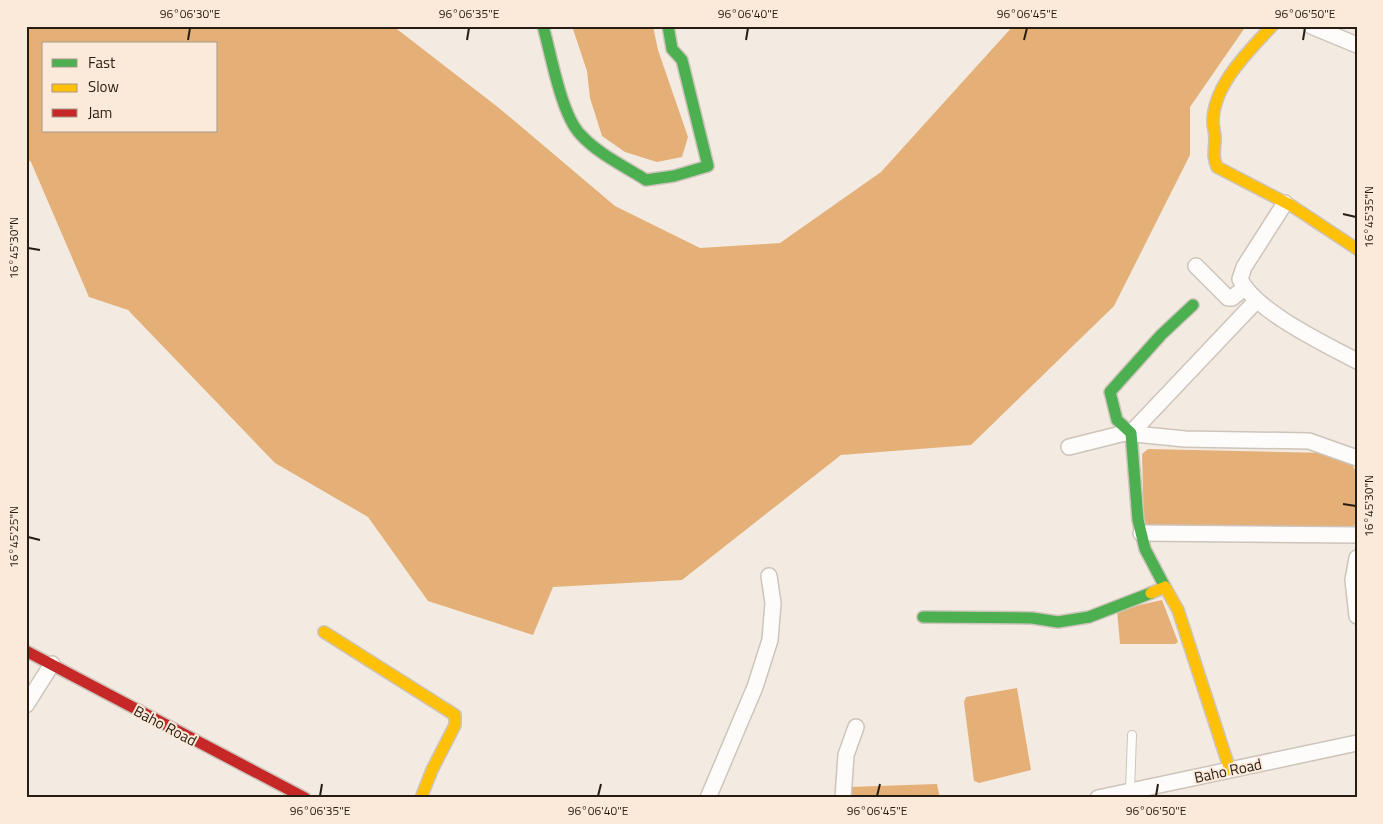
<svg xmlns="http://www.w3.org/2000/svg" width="1383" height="824" font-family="'Titillium Web',sans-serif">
  <rect width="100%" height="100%" fill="#f3eae1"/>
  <path fill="#e4b078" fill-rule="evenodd" d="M 26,26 L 393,26 L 499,108 L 615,206 L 700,248 L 780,243 L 881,172 L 1013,26 L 1246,26 L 1190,107 L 1190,155 L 1114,306 L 971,445 L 841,455 L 682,580 L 553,587 L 533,635 L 428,601 L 368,517 L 275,463 L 128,310 L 89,297 L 31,162 L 26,158 ZM 44,44 L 216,44 L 216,131 L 44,131 Z
    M 572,26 L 653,26 L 658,50 L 688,137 L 682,157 L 657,162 L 625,152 L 602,136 L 590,98 L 587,71 Z
    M 1148,449 L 1327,453 L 1348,457 L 1355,470 L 1356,525 L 1346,528 L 1144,526 L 1142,454 Z
    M 1162,600 L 1178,642 L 1175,644 L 1120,644 L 1117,610 Z
    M 1017,688 L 1031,770 L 979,783 L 974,781 L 964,702 L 966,697 Z
    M 937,784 L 940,798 L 849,798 L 849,787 Z"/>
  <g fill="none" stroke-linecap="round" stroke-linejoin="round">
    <defs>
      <path id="lane" d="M 1130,791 L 1132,735"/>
      <path id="street" d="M 1311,26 L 1357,45
        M 1285,203 L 1244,267 L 1240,279 C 1255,311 1325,344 1357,361
        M 1196,266 L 1228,298 L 1232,298 L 1244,288
        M 1131,433 L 1257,300
        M 1069,447 L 1125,433 L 1185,439 L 1309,441 L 1357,458
        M 1141,533 L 1357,535
        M 1357,558 L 1353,580 L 1357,616
        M 26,705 L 52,664
        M 708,798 L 755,687 L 770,640 L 773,603 L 769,576
        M 843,798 L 846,755 L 856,727
        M 1098,798 L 1357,743"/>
      <path id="fast" d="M 543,26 C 551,54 561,114 580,134 C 598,154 624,166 646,180 L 674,176 L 708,166 L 682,60 L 672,49 L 668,26
        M 1165,587 L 1145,549 L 1138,520 L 1131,433 L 1117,420 L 1110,392 L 1161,335 L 1193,305
        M 923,617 L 1032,618 L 1058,622 L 1089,617 L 1151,593"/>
      <path id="slow" d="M 1272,26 C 1249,51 1213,85 1213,122 C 1213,127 1215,132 1215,138 C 1215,150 1212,155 1217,167 L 1292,206 L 1357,249
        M 1151,593 L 1165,587 L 1178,610 L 1230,770
        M 324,632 L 455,715 L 455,725 L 432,770 L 421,798"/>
      <path id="jam" d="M 26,651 L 305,798"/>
    </defs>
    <use href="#lane" stroke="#cdc4bb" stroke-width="10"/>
    <use href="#street" stroke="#cdc4bb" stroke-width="18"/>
    <use href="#fast" stroke="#cdc4bb" stroke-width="14"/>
    <use href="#slow" stroke="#cdc4bb" stroke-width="14"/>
    <use href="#jam" stroke="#cdc4bb" stroke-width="14"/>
    <use href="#lane" stroke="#fdfcfa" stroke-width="8"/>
    <use href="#street" stroke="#fdfcfa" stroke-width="15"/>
    <use href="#fast" stroke="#4caf50" stroke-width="11"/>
    <use href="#slow" stroke="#ffc107" stroke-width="11"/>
    <use href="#jam" stroke="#c62828" stroke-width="11"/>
  </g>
  <path fill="none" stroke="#281d13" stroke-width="2" d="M 188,40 L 190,28M 467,40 L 469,28M 746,40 L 748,28M 1024,40 L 1027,28M 1303,40 L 1305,28M 1343,214 L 1356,217M 28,248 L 40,250M 1343,504 L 1356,506M 28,537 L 40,540M 320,796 L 322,784M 598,796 L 601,784M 877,796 L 880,784M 1156,796 L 1158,784"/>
  <g text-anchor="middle" stroke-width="4" stroke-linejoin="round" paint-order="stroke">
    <g font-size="15" fill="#281d13" stroke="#fbead9">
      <text transform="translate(165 726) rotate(28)" y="5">Baho Road</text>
      <text transform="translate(1228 771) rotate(-12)" y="5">Baho Road</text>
    </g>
  </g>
  <rect width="1383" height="824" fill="none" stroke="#fbead9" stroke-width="55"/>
  <rect x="42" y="42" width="175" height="90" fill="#fbead9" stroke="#a7988a"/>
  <rect x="52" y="59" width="25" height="8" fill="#4caf50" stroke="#a7988a"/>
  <text x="88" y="68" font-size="15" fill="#281d13">Fast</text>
  <rect x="52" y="84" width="25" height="8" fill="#ffc107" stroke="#a7988a"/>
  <text x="88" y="92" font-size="15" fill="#281d13">Slow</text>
  <rect x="52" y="109" width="25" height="8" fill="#c62828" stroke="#a7988a"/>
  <text x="88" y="118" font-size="15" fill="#281d13">Jam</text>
  <rect x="28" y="28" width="1328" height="768" fill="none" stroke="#281d13" stroke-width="2"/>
  <g font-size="12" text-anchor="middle" fill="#281d13">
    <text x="190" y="18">96°06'30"E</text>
    <text x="469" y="18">96°06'35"E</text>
    <text x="748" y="18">96°06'40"E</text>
    <text x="1027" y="18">96°06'45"E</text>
    <text x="1305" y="18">96°06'50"E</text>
    <text transform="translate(1369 217) rotate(-90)" y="4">16°45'35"N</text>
    <text transform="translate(14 248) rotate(-90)" y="4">16°45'30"N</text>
    <text transform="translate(1369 506) rotate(-90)" y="4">16°45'30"N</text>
    <text transform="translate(14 537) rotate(-90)" y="4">16°45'25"N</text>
    <text x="320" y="815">96°06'35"E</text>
    <text x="598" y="815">96°06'40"E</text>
    <text x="877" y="815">96°06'45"E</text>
    <text x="1156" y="815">96°06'50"E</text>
  </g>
</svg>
